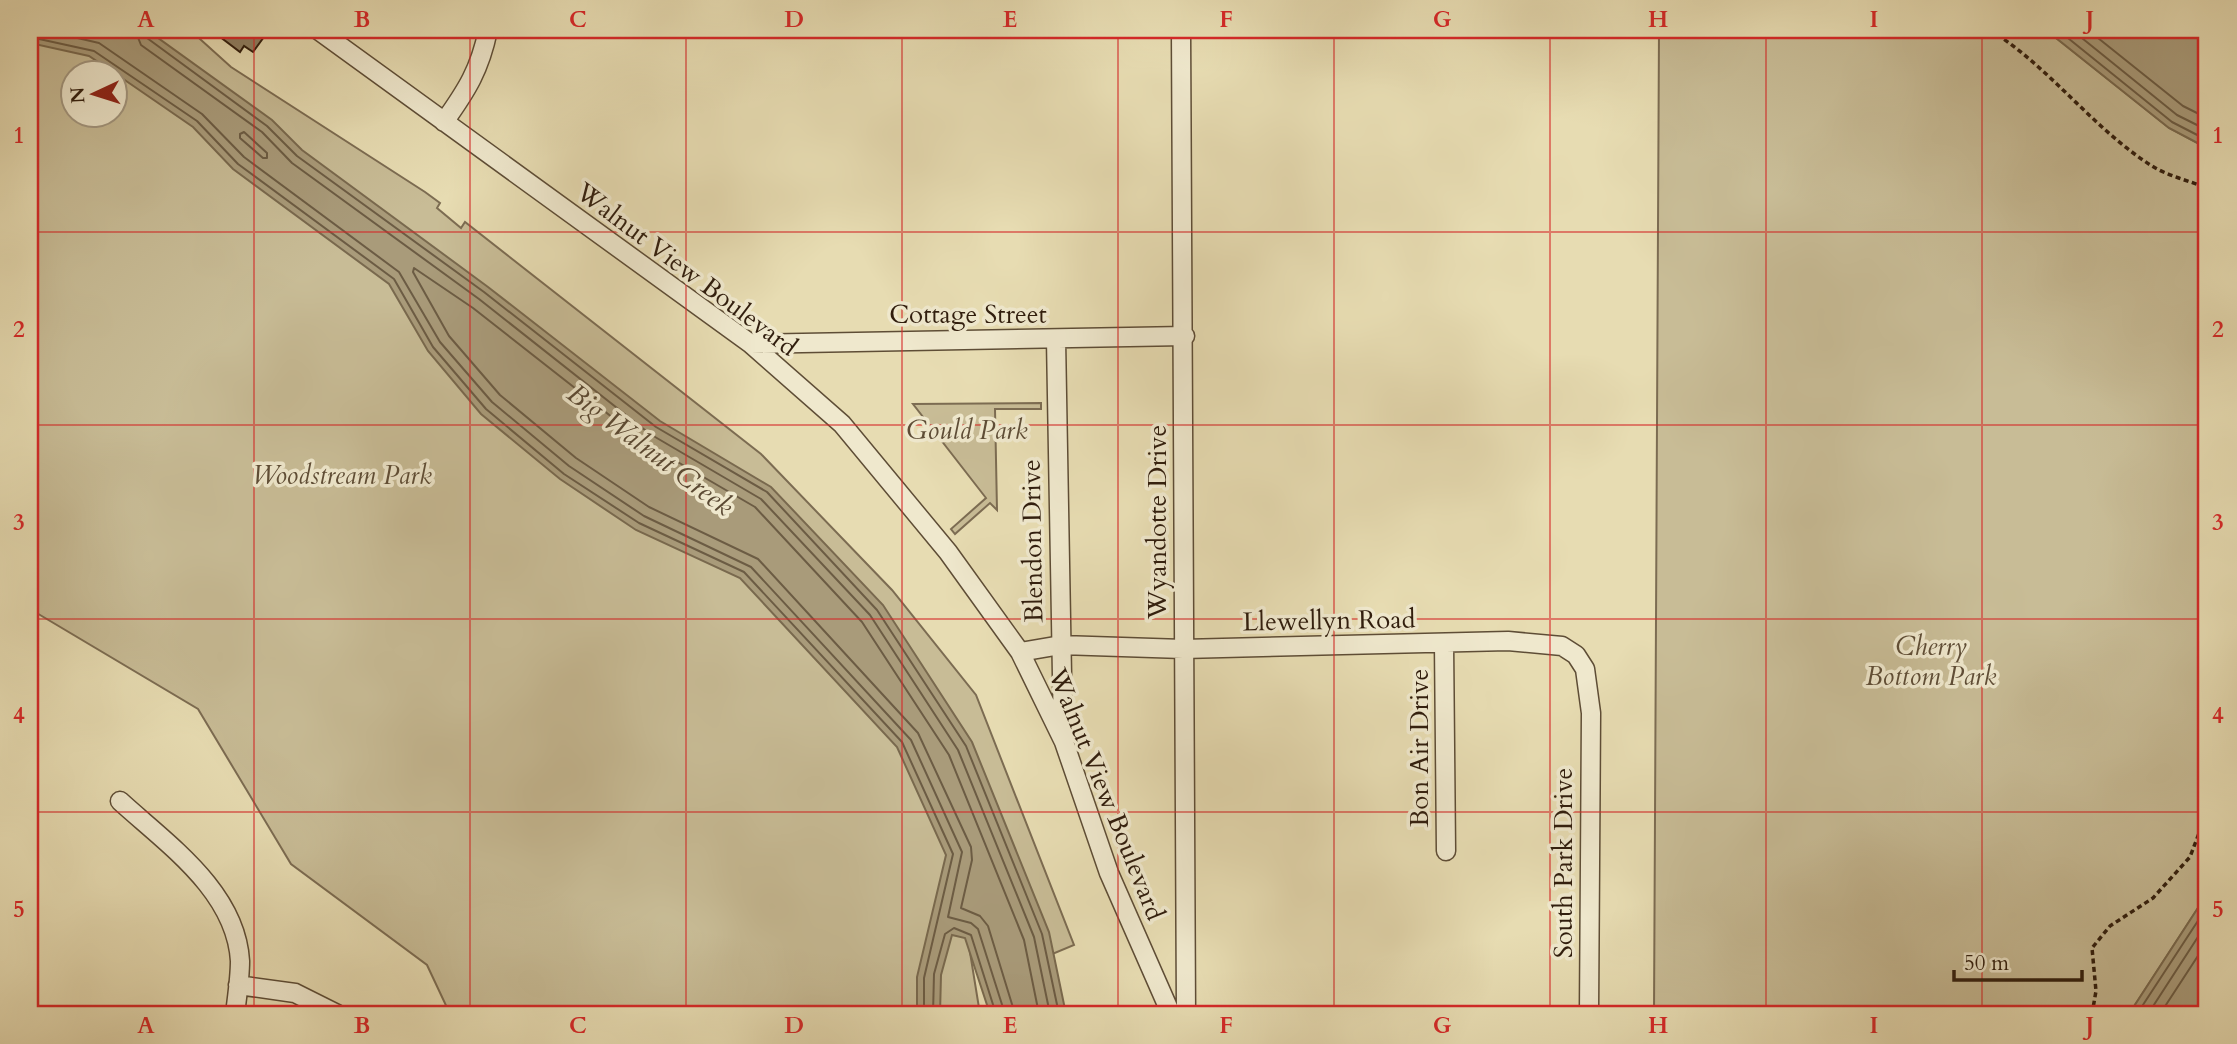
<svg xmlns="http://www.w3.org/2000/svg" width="2237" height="1044" font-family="Cardo,serif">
  <rect width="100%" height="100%" fill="#e7dcb2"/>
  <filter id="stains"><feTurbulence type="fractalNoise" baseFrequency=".00286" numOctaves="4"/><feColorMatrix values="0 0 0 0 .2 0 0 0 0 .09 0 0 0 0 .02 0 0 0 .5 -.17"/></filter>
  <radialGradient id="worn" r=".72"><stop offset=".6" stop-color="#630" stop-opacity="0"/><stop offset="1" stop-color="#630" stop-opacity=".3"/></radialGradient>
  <path fill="#c8bc96" stroke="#7c6c52" stroke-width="2" fill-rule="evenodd" d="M 30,30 L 190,30 L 231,67 L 425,192 L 440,203 L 437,208 L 461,228 L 465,222 L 761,454 L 892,590 L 976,695 L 1074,945 L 997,977 L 968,940 L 980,1014 L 450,1014 L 427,965 L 291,864 L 198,709 L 30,609 ZM 74,74 L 116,74 L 116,116 L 74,116 Z
    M 1659,30 L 2046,30 L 2169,128 L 2207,148 L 2207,894 L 2129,1014 L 1654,1014 Z
    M 1041,403 L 1041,409 L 995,409 L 997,510 L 990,503 L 955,534 L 951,529 L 986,498 L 913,404 Z"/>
  <path fill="#a99b7a" stroke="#79694e" stroke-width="2" d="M 30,30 L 144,30 L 151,33 L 272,120 L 302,150 L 488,287 L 660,421 L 771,487 L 883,605 L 972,742 L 1049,932 L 1066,1014 L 990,1014 L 965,938 L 952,935 L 941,975 L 940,1014 L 917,1014 L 917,977 L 946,855 L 897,747 L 740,578 L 636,530 L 560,479 L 481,414 L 428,351 L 389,284 L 233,169 L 193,127 L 116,74 L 89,56 L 30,43 Z
    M 2046,30 L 2207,30 L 2207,148 L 2169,128 Z
    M 2207,894 L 2207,1014 L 2129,1014 Z"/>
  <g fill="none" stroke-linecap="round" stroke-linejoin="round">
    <path stroke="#6c5c44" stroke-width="2" d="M 43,30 L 99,43 L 202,114 L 244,157 L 399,272 L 440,342 L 492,402 L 569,466 L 644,516 L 751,567 L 911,740 L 962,852 L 948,917 L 971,923 L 978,929 L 1005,1014
      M 135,30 L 141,45 L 262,132 L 292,163 L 479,299 L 650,434 L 761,499 L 870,615 L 958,750 L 1034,937 L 1050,1014
      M 144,30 L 147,38 L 267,126 L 297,156 L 484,292 L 656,427 L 767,492 L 877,610 L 966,746 L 1042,934 L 1059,1014
      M 2058,30 L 2172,122 L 2207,140
      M 2072,30 L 2177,115 L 2207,130
      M 2088,30 L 2183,106 L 2207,118
      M 30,37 L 94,51 L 197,121 L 238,164 L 394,279 L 433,347 L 486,409 L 564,474 L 639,523 L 744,572 L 902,742 L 953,854 L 924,978 L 924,1014
      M 244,132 L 267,153 L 267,158 L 263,158 L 240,138 L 240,134 Z
      M 933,1014 L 934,974 L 945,934 L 954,928 L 971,935 L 996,1014
      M 1015,1014 L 988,926 L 980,916 L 961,908 L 972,860 L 971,847 L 918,733 L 758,559 L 649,507 L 576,458 L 500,395 L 449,336 L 413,272 L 414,268 L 473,308 L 645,443 L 755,507 L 862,622 L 949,755 L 1024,940 L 1039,1014
      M 2137,1014 L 2207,907
      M 2148,1014 L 2207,923
      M 2160,1014 L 2207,942"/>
  </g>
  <path fill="#8f8063" stroke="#301d0d" stroke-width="2" d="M 211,30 L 269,30 L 253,52 L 244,46 L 240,52 Z"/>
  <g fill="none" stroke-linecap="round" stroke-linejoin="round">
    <defs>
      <path id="street" d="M 318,30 L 751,344 L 842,424 L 948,552 L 1020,652 L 1064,742 L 1109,873 L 1171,1014
        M 1181,30 L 1186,1014
        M 444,122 C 467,90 480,69 488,30
        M 1056,339 L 1063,732
        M 751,344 L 1185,336
        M 1444,643 L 1446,851
        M 1020,652 L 1061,645 L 1183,649 L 1508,641 L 1562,646 L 1576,655 L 1585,669 L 1591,713 L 1589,1014
        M 120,801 C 167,844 236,891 240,961 C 240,978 237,997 235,1014
        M 238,985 L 295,993 L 337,1014"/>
    </defs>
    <use href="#street" stroke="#5e4d36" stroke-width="21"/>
    <path stroke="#301d0d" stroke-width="3.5" stroke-dasharray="5 3.5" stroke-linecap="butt" d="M 1990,30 C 2050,67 2092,128 2152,166 C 2168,176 2190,181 2207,188
      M 2092,1014 L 2096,991 L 2092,948 L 2110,926 L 2153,898 L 2190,857 L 2207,812"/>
    <use href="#street" stroke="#efe8cd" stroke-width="18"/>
  </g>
  <path fill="none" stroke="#d62828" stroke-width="2" stroke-opacity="0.55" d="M 254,30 L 254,1014M 470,30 L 470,1014M 686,30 L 686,1014M 902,30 L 902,1014M 1118,30 L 1118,1014M 1334,30 L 1334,1014M 1550,30 L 1550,1014M 1766,30 L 1766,1014M 1982,30 L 1982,1014M 30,232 L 2207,232M 30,425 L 2207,425M 30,619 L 2207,619M 30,812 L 2207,812"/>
  <g text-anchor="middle" stroke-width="7" stroke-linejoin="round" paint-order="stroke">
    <g font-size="26" fill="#301d0d" stroke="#efe8cd">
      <text transform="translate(687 269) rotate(37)" y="9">Walnut View Boulevard</text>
      <text x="968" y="323">Cottage Street</text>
      <text transform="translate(1157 522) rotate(-90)" y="9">Wyandotte Drive</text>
      <text transform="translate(1032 541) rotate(-91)" y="9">Blendon Drive</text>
      <text transform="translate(1329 620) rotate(-1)" y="9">Llewellyn Road</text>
      <text transform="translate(1419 748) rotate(-90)" y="9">Bon Air Drive</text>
      <text transform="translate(1107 794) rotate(68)" y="9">Walnut View Boulevard</text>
      <text transform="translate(1563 863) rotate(-90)" y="9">South Park Drive</text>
    </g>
    <g font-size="26" font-style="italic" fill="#5e4d36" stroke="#efe8cd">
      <text x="967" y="439">Gould Park</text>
      <text x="342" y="484">Woodstream Park</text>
      <text x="1931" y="655">Cherry<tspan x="1931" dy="30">Bottom Park</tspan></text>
    </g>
    <g font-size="28" font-style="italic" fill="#5a4933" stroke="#efe8cd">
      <text transform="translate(651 449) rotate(37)" y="10">Big Walnut Creek</text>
    </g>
  </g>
  <rect width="2237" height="1044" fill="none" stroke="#e7dcb2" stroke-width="77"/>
  <g transform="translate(94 94) rotate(266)"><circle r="33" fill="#efe8cd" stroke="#a39780" stroke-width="2"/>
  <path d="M0-5L12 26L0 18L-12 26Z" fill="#8f2418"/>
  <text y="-10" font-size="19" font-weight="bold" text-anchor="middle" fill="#301d0d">N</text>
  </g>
  <path d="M1954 970v10h128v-10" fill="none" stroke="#301d0d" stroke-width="3.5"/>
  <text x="1964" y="970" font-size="21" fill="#301d0d" stroke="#efe8cd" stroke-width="5" paint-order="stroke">50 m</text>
  <rect x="38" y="38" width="2160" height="968" fill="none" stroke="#d62828" stroke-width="2.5"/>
  <g font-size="23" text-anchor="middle" font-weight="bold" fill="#d62828">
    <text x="146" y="27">A</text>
    <text x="362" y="27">B</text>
    <text x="578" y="27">C</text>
    <text x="794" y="27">D</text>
    <text x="1010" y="27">E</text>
    <text x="1226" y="27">F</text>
    <text x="1442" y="27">G</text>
    <text x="1658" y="27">H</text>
    <text x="1874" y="27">I</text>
    <text x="2090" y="27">J</text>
    <text x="19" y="143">1</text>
    <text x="2218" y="143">1</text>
    <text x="19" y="337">2</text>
    <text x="2218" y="337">2</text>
    <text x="19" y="530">3</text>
    <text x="2218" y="530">3</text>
    <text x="19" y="723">4</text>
    <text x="2218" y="723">4</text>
    <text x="19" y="917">5</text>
    <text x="2218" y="917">5</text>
    <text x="146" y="1033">A</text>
    <text x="362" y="1033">B</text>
    <text x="578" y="1033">C</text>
    <text x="794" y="1033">D</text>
    <text x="1010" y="1033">E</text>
    <text x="1226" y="1033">F</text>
    <text x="1442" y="1033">G</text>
    <text x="1658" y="1033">H</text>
    <text x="1874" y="1033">I</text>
    <text x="2090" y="1033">J</text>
  </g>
  <rect width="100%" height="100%" filter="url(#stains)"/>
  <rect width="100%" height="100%" fill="url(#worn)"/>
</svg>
